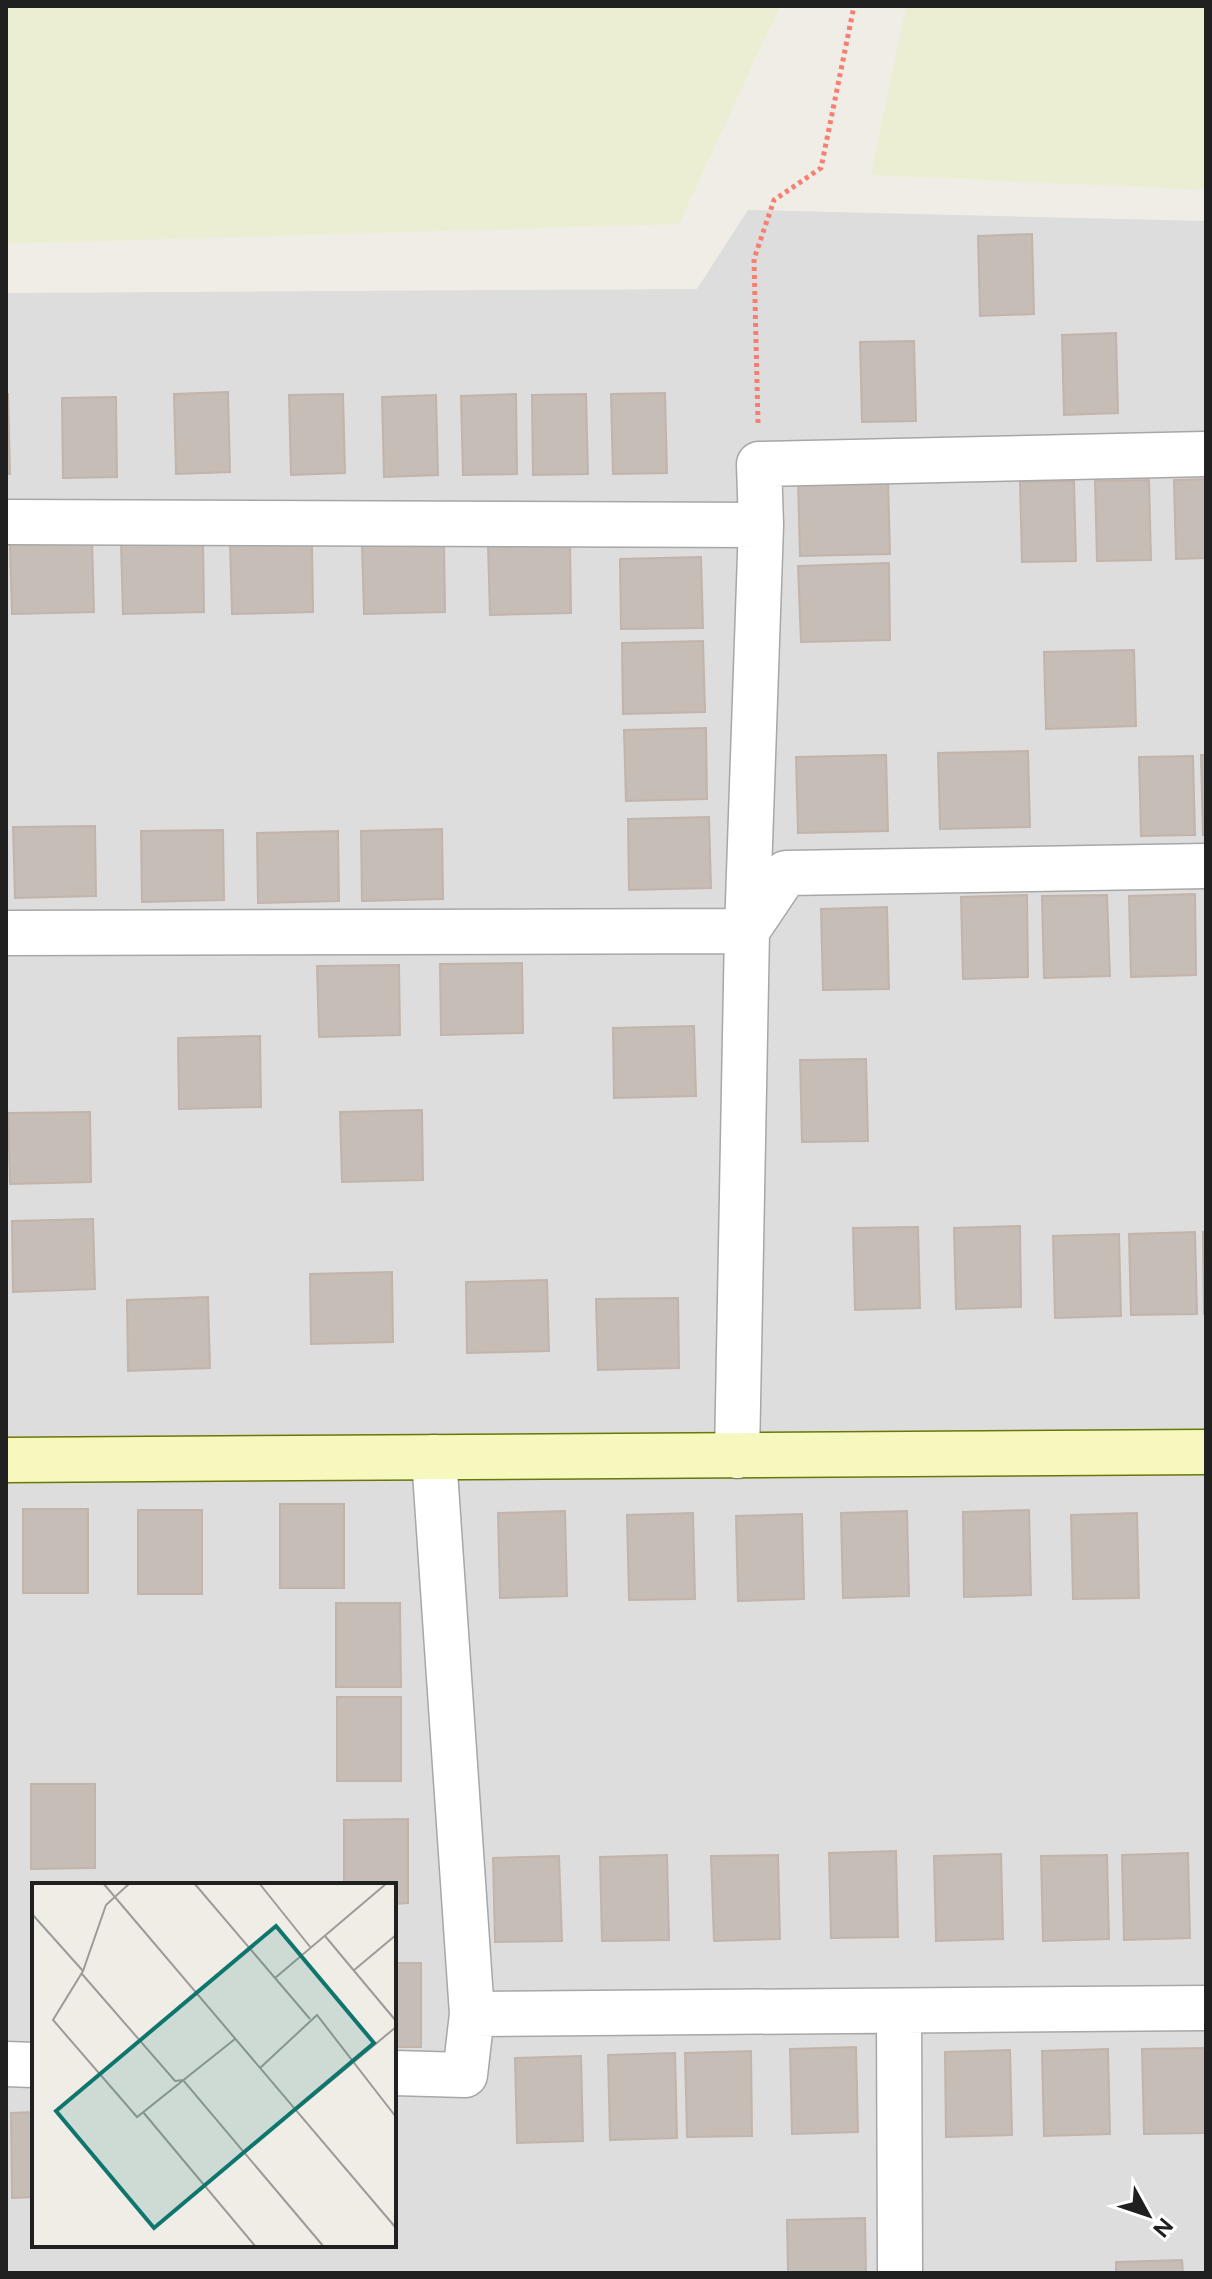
<svg xmlns="http://www.w3.org/2000/svg" width="1212" height="2279" font-family="Figtree,sans-serif">
  <rect width="100%" height="100%" fill="#f0ede7"/>
  <path fill="#dedddd" fill-rule="evenodd" d="M 748,210 L 1206,221 L 1206,2273 L 6,2273 L 6,293 L 697,289 ZM 34,1885 L 394,1885 L 394,2245 L 34,2245 Z"/>
  <path fill="#eceed3" d="M 6,6 L 780,6 L 679,224 L 6,244 Z
    M 906,6 L 1206,6 L 1206,190 L 871,175 Z"/>
  <path fill="#c5bdb6" stroke="#c2b4aa" stroke-width="2" d="M 1032,234 L 1034,314 L 980,316 L 978,236 Z
    M 1116,333 L 1118,413 L 1064,415 L 1062,335 Z
    M 914,341 L 916,421 L 862,422 L 860,342 Z
    M 228,392 L 230,472 L 176,474 L 174,394 Z
    M 665,393 L 667,473 L 613,474 L 611,394 Z
    M 6,394 L 8,394 L 10,474 L 6,474 Z
    M 343,394 L 345,473 L 291,475 L 289,395 Z
    M 516,394 L 517,474 L 463,475 L 461,396 Z
    M 586,394 L 588,474 L 533,475 L 532,395 Z
    M 436,395 L 438,475 L 384,477 L 382,397 Z
    M 116,397 L 117,477 L 63,478 L 62,398 Z
    M 888,478 L 890,554 L 800,556 L 798,480 Z
    M 1206,479 L 1206,558 L 1176,559 L 1174,480 Z
    M 1149,480 L 1151,560 L 1097,561 L 1095,481 Z
    M 1074,481 L 1076,561 L 1022,562 L 1020,482 Z
    M 92,541 L 94,612 L 12,614 L 10,543 Z
    M 203,541 L 204,612 L 123,614 L 121,543 Z
    M 312,541 L 313,612 L 232,614 L 230,543 Z
    M 444,542 L 445,612 L 364,614 L 362,543 Z
    M 570,543 L 571,613 L 490,615 L 488,545 Z
    M 701,557 L 703,628 L 621,629 L 620,559 Z
    M 889,563 L 890,640 L 801,642 L 798,566 Z
    M 703,641 L 705,712 L 623,714 L 622,643 Z
    M 1134,650 L 1136,726 L 1046,729 L 1044,652 Z
    M 706,728 L 707,799 L 626,801 L 624,730 Z
    M 1028,751 L 1030,827 L 940,829 L 938,753 Z
    M 886,755 L 888,831 L 798,833 L 796,757 Z
    M 1201,755 L 1206,755 L 1206,835 L 1203,835 Z
    M 1193,756 L 1195,835 L 1141,836 L 1139,757 Z
    M 709,817 L 711,888 L 629,890 L 628,819 Z
    M 95,826 L 96,896 L 15,898 L 13,827 Z
    M 442,829 L 443,899 L 362,901 L 361,831 Z
    M 223,830 L 224,900 L 142,902 L 141,831 Z
    M 338,831 L 339,901 L 258,903 L 257,833 Z
    M 1195,894 L 1196,975 L 1131,977 L 1129,896 Z
    M 1027,895 L 1028,977 L 963,979 L 961,897 Z
    M 1107,895 L 1110,976 L 1044,978 L 1042,896 Z
    M 887,907 L 889,989 L 823,990 L 821,909 Z
    M 522,963 L 523,1033 L 441,1035 L 440,964 Z
    M 399,965 L 400,1035 L 319,1037 L 317,966 Z
    M 694,1026 L 696,1096 L 614,1098 L 613,1028 Z
    M 260,1036 L 261,1107 L 179,1109 L 178,1038 Z
    M 866,1059 L 868,1141 L 802,1142 L 800,1060 Z
    M 422,1110 L 423,1180 L 342,1182 L 340,1112 Z
    M 90,1112 L 91,1182 L 10,1184 L 8,1113 Z
    M 93,1219 L 95,1289 L 13,1292 L 12,1221 Z
    M 1020,1226 L 1021,1307 L 956,1309 L 954,1228 Z
    M 918,1227 L 920,1308 L 855,1310 L 853,1228 Z
    M 1195,1232 L 1197,1314 L 1131,1315 L 1129,1234 Z
    M 1203,1232 L 1206,1232 L 1206,1314 L 1204,1314 Z
    M 1119,1234 L 1121,1316 L 1055,1318 L 1053,1236 Z
    M 392,1272 L 393,1342 L 311,1344 L 310,1274 Z
    M 547,1280 L 549,1351 L 467,1353 L 466,1282 Z
    M 208,1297 L 210,1368 L 128,1371 L 127,1300 Z
    M 678,1298 L 679,1368 L 598,1370 L 596,1299 Z
    M 280,1504 L 344,1504 L 344,1588 L 280,1588 Z
    M 23,1509 L 88,1509 L 88,1593 L 23,1593 Z
    M 138,1510 L 202,1510 L 202,1594 L 138,1594 Z
    M 1029,1510 L 1031,1595 L 964,1597 L 963,1512 Z
    M 565,1511 L 567,1596 L 500,1598 L 498,1513 Z
    M 907,1511 L 909,1596 L 843,1598 L 841,1513 Z
    M 693,1513 L 695,1599 L 629,1600 L 627,1515 Z
    M 1137,1513 L 1139,1598 L 1073,1599 L 1071,1515 Z
    M 802,1514 L 804,1599 L 738,1601 L 736,1516 Z
    M 336,1603 L 400,1603 L 401,1687 L 336,1687 Z
    M 337,1697 L 401,1697 L 401,1781 L 337,1781 Z
    M 31,1784 L 95,1784 L 95,1868 L 31,1869 Z
    M 408,1819 L 408,1903 L 394,1904 L 394,1885 L 344,1885 L 344,1820 Z
    M 896,1851 L 898,1937 L 831,1938 L 829,1853 Z
    M 1188,1853 L 1190,1938 L 1124,1940 L 1122,1855 Z
    M 1001,1854 L 1003,1939 L 936,1941 L 934,1856 Z
    M 667,1855 L 669,1940 L 602,1941 L 600,1857 Z
    M 778,1855 L 780,1939 L 714,1941 L 711,1856 Z
    M 1107,1855 L 1109,1939 L 1043,1941 L 1041,1856 Z
    M 559,1856 L 562,1941 L 495,1942 L 493,1858 Z
    M 394,1963 L 421,1963 L 421,2047 L 394,2047 Z
    M 856,2047 L 858,2132 L 792,2134 L 790,2049 Z
    M 1206,2048 L 1206,2133 L 1144,2134 L 1142,2049 Z
    M 1108,2049 L 1110,2134 L 1044,2136 L 1042,2051 Z
    M 1010,2050 L 1012,2135 L 946,2137 L 945,2052 Z
    M 751,2051 L 752,2136 L 687,2137 L 685,2053 Z
    M 675,2053 L 677,2138 L 610,2140 L 608,2055 Z
    M 581,2056 L 583,2141 L 517,2143 L 515,2058 Z
    M 34,2112 L 34,2197 L 12,2198 L 11,2113 Z
    M 865,2218 L 866,2273 L 788,2273 L 787,2220 Z
    M 1182,2260 L 1183,2273 L 1116,2273 L 1116,2262 Z"/>
  <g fill="none" stroke-linecap="round" stroke-linejoin="round">
    <defs>
      <path id="street" d="M 6,522 L 761,525
        M 6,933 L 747,931 L 786,873 L 1206,866
        M 737,1456 L 747,931 L 761,525 L 759,464 L 1206,454
        M 899,2011 L 900,2273
        M 472,2014 L 1206,2008
        M 6,2064 L 34,2065
        M 394,2073 L 465,2075 L 472,2014 L 434,1457"/>
      <path id="secondary" d="M 6,1460 L 1206,1452"/>
    </defs>
    <use href="#street" stroke="#a7a7a7" stroke-width="47"/>
    <use href="#secondary" stroke="#6b7708" stroke-width="47"/>
    <path stroke="#f67f72" stroke-width="5" stroke-dasharray="4 4" stroke-linecap="butt" d="M 758,423 L 754,259 L 774,200 L 821,168 L 854,6"/>
    <use href="#street" stroke="#fff" stroke-width="44"/>
    <use href="#secondary" stroke="#f6f8bd" stroke-width="44"/>
  </g>
  <g transform="translate(32 1883)">
    <rect width="364" height="364" fill="#f0ede7"/>
    <path fill="none" stroke="#9d9b97" stroke-width="2" d="M 71,0 L 364,345M 98,0 L 74,22 L 51,88 L 21,137 L 105,234 L 203,156M 162,0 L 278,136M 227,0 L 279,65M 0,31 L 51,88M 293,53 L 364,138M 321,88 L 364,52M 50,91 L 143,198 L 151,197 L 292,364M 243,95 L 355,0M 228,185 L 285,132 L 364,234M 264,227 L 364,144M 111,229 L 224,364"/>
    <path fill="#0f766e" fill-opacity="0.15" stroke="#0f766e" stroke-width="4" d="M 244,43 L 342,160 L 122,345 L 24,228 Z"/>
    <rect width="364" height="364" fill="none" stroke="#202020" stroke-width="4"/>
  </g>
  <rect width="1212" height="2279" fill="none" stroke="#202020" stroke-width="16"/>
  <g transform="translate(1148 2215) rotate(130)" stroke="#ffffff" stroke-width="6" paint-order="stroke">
  <path d="M0-6L14 30L0 20L-14 30Z" fill="#202020"/>
  <text y="-12" font-size="22" font-weight="bold" text-anchor="middle" fill="#202020">N</text>
  </g>
</svg>
